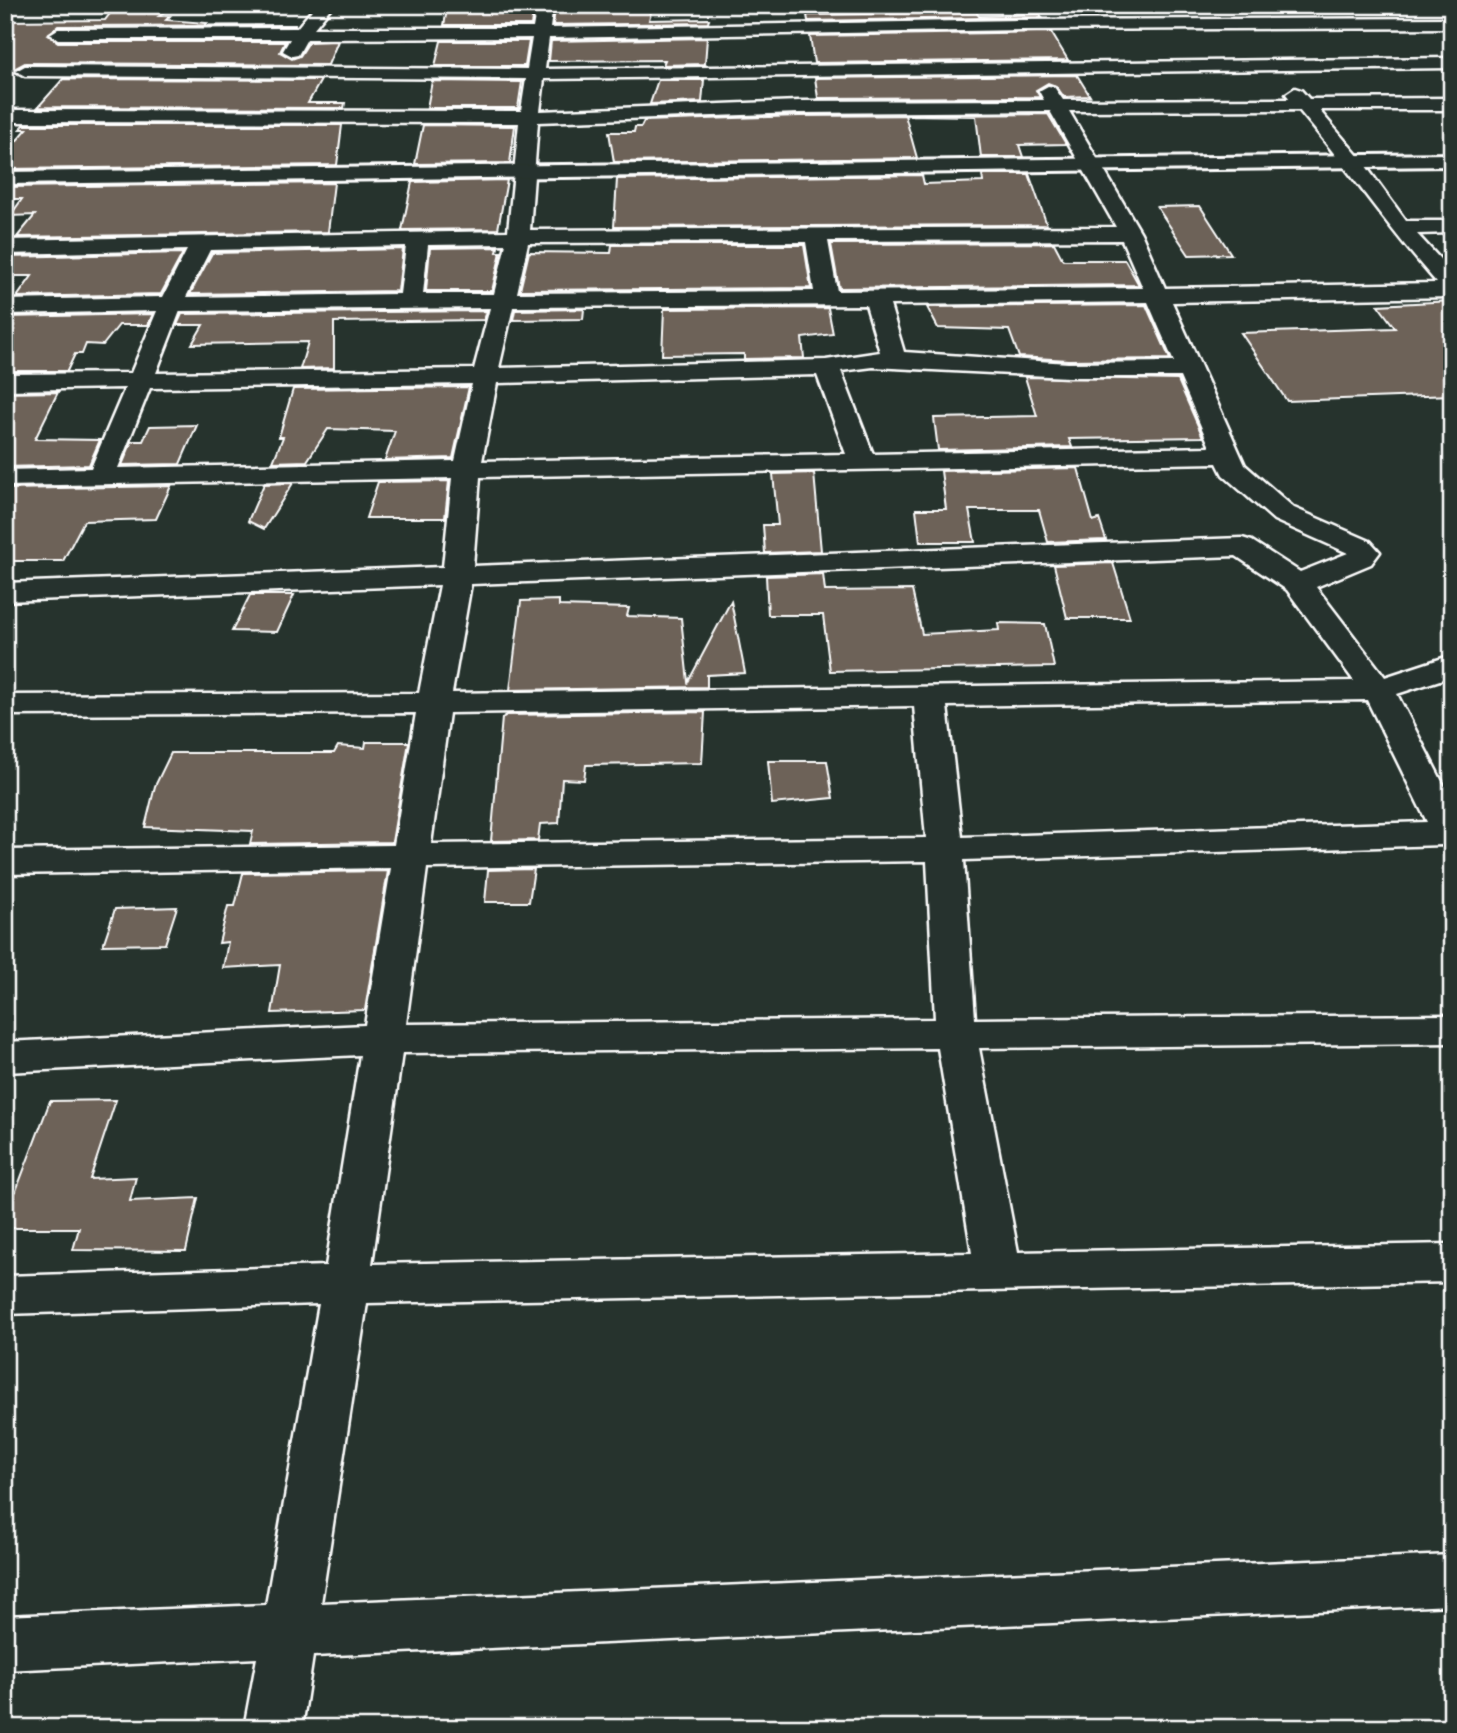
<svg xmlns="http://www.w3.org/2000/svg" width="1457" height="1733" font-family="'Patrick Hand',sans-serif">
  <rect width="100%" height="100%" fill="#26332d"/>
  <filter id="ink" filterUnits="userSpaceOnUse"><feTurbulence type="fractalNoise" baseFrequency=".0143" numOctaves="2"/><feDisplacementMap in="SourceGraphic" scale="14" xChannelSelector="R" yChannelSelector="G"/><feConvolveMatrix kernelMatrix="1 2 1 2 8 2 1 2 1" color-interpolation-filters="sRGB"/></filter>
  <g filter="url(#ink)">
    <path fill="#6d6258" stroke="#fff" stroke-width="2" d="M 448,5 L 516,5 L 514,9 L 534,9 L 531,25 L 444,25 Z
      M 597,5 L 644,5 L 644,8 L 652,8 L 649,20 L 709,19 L 708,23 L 553,25 L 555,9 L 597,9 Z
      M 115,7 L 168,9 L 159,16 L 170,16 L 166,20 L 207,23 L 204,26 L 296,25 L 58,26 L 48,35 L 58,42 L 285,42 L 280,52 L 292,59 L 300,56 L 309,42 L 338,41 L 328,65 L 25,63 L 14,69 L 5,69 L 5,21 L 105,20 Z
      M 976,12 L 979,16 L 1040,14 L 1042,17 L 808,21 L 807,15 Z
      M 1051,32 L 1068,60 L 814,63 L 810,36 Z
      M 707,38 L 705,64 L 663,65 L 665,60 L 549,61 L 551,41 Z
      M 441,41 L 529,41 L 525,66 L 435,66 Z
      M 1077,75 L 1090,96 L 1064,97 L 1056,86 L 1048,83 L 1036,90 L 1040,97 L 818,98 L 815,78 Z
      M 63,79 L 321,80 L 308,103 L 345,103 L 344,108 L 38,107 Z
      M 658,80 L 704,80 L 702,102 L 650,104 Z
      M 432,81 L 522,82 L 518,108 L 427,108 Z
      M 1048,114 L 1066,144 L 1019,145 L 1023,157 L 981,157 L 976,116 L 905,115 L 917,158 L 614,162 L 609,132 L 634,132 L 635,127 L 641,127 L 644,121 L 799,116 Z
      M 24,125 L 342,125 L 337,165 L 5,169 L 5,154 L 27,129 L 20,129 Z
      M 423,125 L 515,126 L 510,163 L 415,164 Z
      M 982,174 L 1029,174 L 1047,225 L 614,227 L 617,179 L 922,175 L 924,184 L 983,182 Z
      M 507,180 L 498,229 L 402,230 L 412,182 Z
      M 334,183 L 328,232 L 17,237 L 35,215 L 10,216 L 22,199 L 5,199 L 5,187 Z
      M 1200,206 L 1231,254 L 1189,255 L 1157,207 Z
      M 1054,243 L 1063,260 L 1125,260 L 1139,285 L 839,288 L 831,244 Z
      M 612,245 L 804,245 L 811,288 L 520,290 L 529,252 L 611,253 Z
      M 498,247 L 497,252 L 501,252 L 492,291 L 426,291 L 430,248 Z
      M 403,249 L 398,291 L 190,294 L 212,253 Z
      M 183,253 L 161,294 L 17,297 L 32,276 L 5,276 L 5,257 Z
      M 1452,301 L 1452,395 L 1287,401 L 1241,333 L 1395,328 L 1378,305 Z
      M 1146,305 L 1170,359 L 1068,360 L 1019,357 L 1009,330 L 938,328 L 927,307 Z
      M 828,308 L 833,334 L 802,338 L 804,358 L 744,359 L 744,354 L 662,355 L 664,309 Z
      M 584,309 L 583,319 L 513,320 L 515,310 Z
      M 487,311 L 484,320 L 334,322 L 334,368 L 300,369 L 308,342 L 192,344 L 203,325 L 177,325 L 182,314 Z
      M 153,314 L 148,325 L 119,325 L 103,345 L 86,344 L 82,354 L 75,354 L 67,371 L 5,371 L 5,317 Z
      M 1025,377 L 1178,380 L 1203,437 L 1069,439 L 1072,447 L 938,450 L 934,418 L 1037,416 Z
      M 469,387 L 453,458 L 385,460 L 395,431 L 328,429 L 307,461 L 273,462 L 283,437 L 279,437 L 293,389 Z
      M 58,392 L 35,439 L 100,440 L 89,465 L 5,467 L 5,393 Z
      M 197,425 L 180,464 L 122,465 L 132,441 L 143,441 L 150,426 Z
      M 1078,468 L 1093,521 L 1099,519 L 1106,540 L 1048,542 L 1039,510 L 969,510 L 975,542 L 920,542 L 916,509 L 946,509 L 941,471 Z
      M 814,473 L 821,551 L 765,553 L 763,525 L 778,525 L 773,474 Z
      M 449,481 L 445,518 L 366,518 L 378,482 Z
      M 293,483 L 264,529 L 248,521 L 264,484 Z
      M 171,486 L 156,519 L 84,521 L 63,561 L 5,561 L 5,489 Z
      M 1113,563 L 1130,618 L 1067,618 L 1054,565 Z
      M 823,574 L 825,591 L 912,590 L 922,634 L 999,630 L 998,623 L 1045,624 L 1054,667 L 830,671 L 823,615 L 768,615 L 766,576 Z
      M 250,595 L 294,595 L 277,632 L 232,631 Z
      M 559,600 L 559,606 L 629,608 L 627,616 L 681,618 L 688,682 L 731,601 L 745,673 L 707,675 L 707,687 L 510,690 L 521,601 Z
      M 705,712 L 702,763 L 586,765 L 584,780 L 562,779 L 559,823 L 540,824 L 538,840 L 491,841 L 502,718 L 507,715 Z
      M 366,742 L 409,742 L 392,842 L 250,844 L 253,831 L 145,827 L 155,786 L 171,753 L 334,753 L 338,746 L 365,748 Z
      M 768,761 L 827,761 L 833,798 L 772,804 Z
      M 534,869 L 529,902 L 485,902 L 488,870 Z
      M 388,871 L 365,1010 L 272,1013 L 280,965 L 223,968 L 228,942 L 219,943 L 228,906 L 235,906 L 243,873 Z
      M 177,907 L 165,944 L 103,945 L 115,909 Z
      M 116,1100 L 90,1179 L 136,1177 L 130,1201 L 198,1198 L 186,1251 L 73,1250 L 79,1228 L 5,1228 L 5,1220 L 50,1101 Z"/>
    <g fill="none" stroke-linecap="round" stroke-linejoin="round">
      <defs>
        <path id="street" d="M 316,5 L 333,5 L 314,28 L 533,28 L 537,5 L 553,5 L 550,28 L 1022,20 L 1452,18 L 1452,28 L 1022,30 L 549,38 L 545,69 L 1452,58 L 1452,68 L 544,79 L 540,111 L 799,101 L 1044,100 L 1039,91 L 1048,86 L 1054,87 L 1063,100 L 1290,99 L 1286,94 L 1295,88 L 1301,90 L 1309,99 L 1452,98 L 1452,110 L 1319,110 L 1360,158 L 1406,221 L 1452,221 L 1452,233 L 1417,234 L 1452,272 L 1452,297 L 1172,302 L 1245,465 L 1294,508 L 1370,541 L 1380,552 L 1371,564 L 1316,587 L 1385,677 L 1452,655 L 1452,676 L 1397,694 L 1452,801 L 1452,847 L 1442,845 L 964,860 L 975,1019 L 1452,1015 L 1452,1043 L 979,1048 L 1018,1252 L 1452,1244 L 1452,1282 L 367,1303 L 321,1603 L 1452,1555 L 1452,1605 L 313,1656 L 302,1728 L 244,1728 L 257,1658 L 5,1670 L 5,1616 L 266,1605 L 319,1304 L 5,1314 L 5,1276 L 326,1266 L 360,1055 L 5,1072 L 5,1042 L 365,1025 L 391,868 L 5,874 L 5,850 L 394,845 L 416,713 L 5,715 L 5,695 L 419,693 L 440,585 L 5,601 L 5,583 L 443,567 L 452,478 L 5,486 L 5,470 L 91,468 L 125,388 L 5,390 L 5,374 L 131,373 L 157,311 L 5,314 L 5,300 L 163,297 L 187,250 L 5,254 L 5,240 L 508,231 L 519,123 L 5,122 L 5,110 L 521,111 L 526,79 L 25,76 L 16,71 L 25,66 L 527,69 L 532,38 L 307,39 L 298,55 L 292,56 L 283,51 L 290,39 L 58,39 L 50,34 L 58,29 L 297,28 ZM 1299,110 C 1347,167 1388,228 1437,283 L 1165,288 L 1141,233 L 1069,111 ZM 1050,111 L 1116,227 L 530,230 L 538,122 L 799,113 ZM 1122,240 L 1143,288 L 837,291 L 828,241 ZM 806,242 L 814,291 L 517,293 L 528,243 ZM 506,244 L 494,294 L 423,294 L 428,245 ZM 406,246 L 400,294 L 186,297 L 210,250 ZM 1148,302 L 1174,362 L 1068,363 L 904,352 L 890,305 ZM 866,305 L 880,352 L 826,360 L 499,368 L 513,307 ZM 490,308 L 474,369 L 156,373 L 180,311 ZM 873,367 L 1068,377 L 1180,377 L 1210,447 L 873,454 L 841,371 ZM 817,375 L 846,454 L 482,461 L 497,383 ZM 472,384 L 455,461 L 118,468 L 150,388 ZM 1217,463 L 1223,475 L 1274,520 L 1348,553 L 1300,572 L 1252,541 L 1242,538 L 473,566 L 480,477 ZM 1236,556 L 1287,590 L 1354,681 L 452,693 L 471,584 ZM 1367,700 L 1427,822 L 962,837 L 947,706 ZM 914,706 L 926,838 L 431,844 L 449,713 ZM 927,861 L 935,1019 L 406,1024 L 427,868 ZM 938,1048 L 972,1253 L 372,1264 L 402,1053 Z"/>
        <path id="secondary" d="M 1452,154 L 1452,166 L 5,184 L 5,172 Z"/>
      </defs>
      <use href="#street" stroke="#fff" stroke-width="5"/>
      <use href="#secondary" stroke="#fff" stroke-width="6"/>
      <use href="#street" fill="#26332d" fill-rule="evenodd"/>
      <use href="#secondary" fill="#26332d" fill-rule="evenodd"/>
    </g>
  </g>
  <rect width="1457" height="1733" fill="none" stroke="#26332d" stroke-width="28"/>
  <rect x="14" y="14" width="1429" height="1705" fill="none" stroke="#fff" stroke-width="2.5" filter="url(#ink)"/>
</svg>
